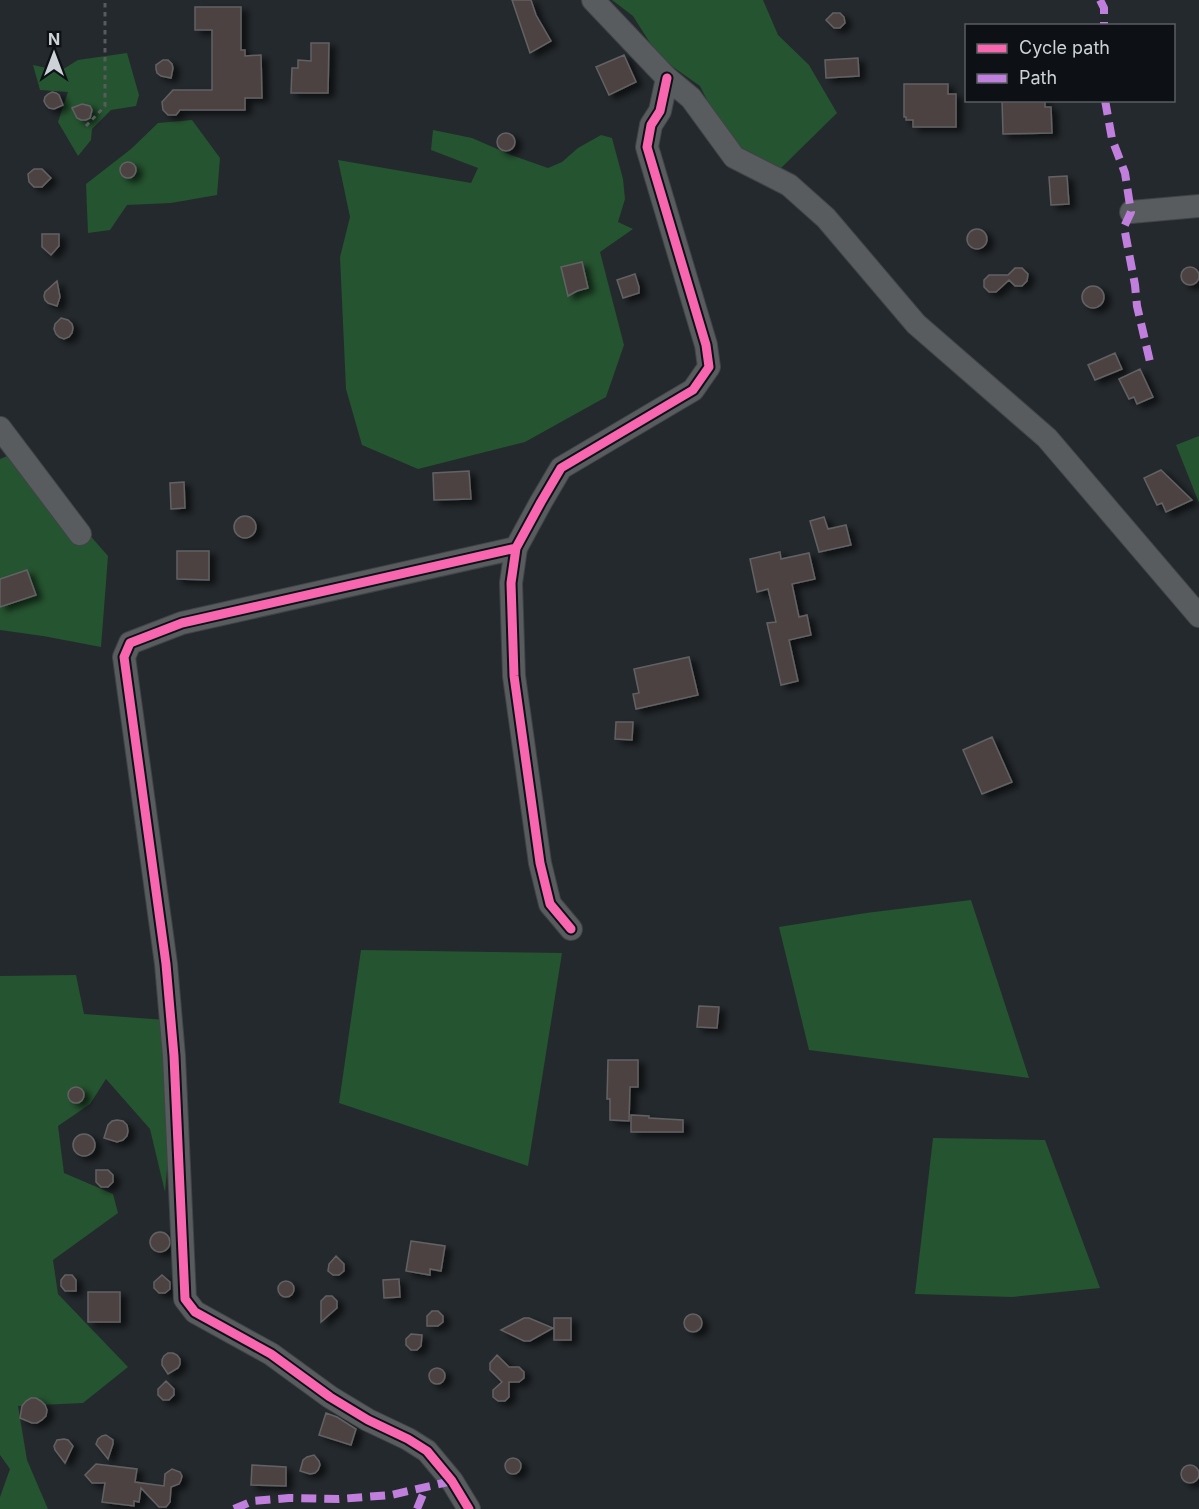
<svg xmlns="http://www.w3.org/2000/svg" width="1199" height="1509" font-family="Inter,sans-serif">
  <defs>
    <filter id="shadow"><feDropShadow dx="6" dy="4" stdDeviation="3" flood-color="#0009"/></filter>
  </defs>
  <rect width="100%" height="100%" fill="#24292d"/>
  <path fill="#255430" d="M 612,0 L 763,0 L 778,35 L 809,65 L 837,113 L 781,168 L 742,148 L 714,114 L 700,86 L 673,67 L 652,46 L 633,16 Z
    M 127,53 L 139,95 L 136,106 L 111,110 L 92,129 L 91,140 L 78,156 L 58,122 L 68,92 L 40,90 L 33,65 L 60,71 L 78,60 Z
    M 192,120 L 220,158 L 217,195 L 171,203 L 127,205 L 110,230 L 88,233 L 86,184 L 131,149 L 158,123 Z
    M 433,130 L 472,138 L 511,155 L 548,168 L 562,162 L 578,148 L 601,135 L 612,138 L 623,179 L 625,199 L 618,222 L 633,229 L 600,252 L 624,345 L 606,397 L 525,442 L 418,469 L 362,445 L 346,389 L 340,257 L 350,217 L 338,160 L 471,183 L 478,168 L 431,150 Z
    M 1199,436 L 1199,503 L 1176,445 Z
    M 17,452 L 108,556 L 101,647 L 43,636 L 0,630 L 0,459 Z
    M 971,900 L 1029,1078 L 809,1050 L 779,927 L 866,913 Z
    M 361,950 L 562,953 L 528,1166 L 339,1103 Z
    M 76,975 L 84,1014 L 180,1021 L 165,1192 L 150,1129 L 106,1079 L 90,1104 L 58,1126 L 64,1173 L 113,1194 L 118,1213 L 53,1260 L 58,1294 L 128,1367 L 83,1403 L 18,1406 L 27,1460 L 48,1509 L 0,1509 L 0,1497 L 10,1469 L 0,1455 L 0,976 Z
    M 933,1138 L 1045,1140 L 1100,1288 L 1012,1297 L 915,1294 Z"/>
  <path fill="#4d4243" stroke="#626263" stroke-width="1.5" filter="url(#shadow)" d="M 512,0 L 531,0 L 536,15 L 551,41 L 530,53 Z
    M 195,7 L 241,7 L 241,50 L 245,50 L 245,56 L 261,55 L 262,98 L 245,98 L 245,110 L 180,110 L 176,115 L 168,115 L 163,110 L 162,102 L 173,90 L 212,90 L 212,30 L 195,30 Z
    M 833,13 L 840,13 L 844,17 L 845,23 L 840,28 L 834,28 L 826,20 Z
    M 311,43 L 329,43 L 328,93 L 291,93 L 292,68 L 298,68 L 298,60 L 311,61 Z
    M 624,55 L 636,82 L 609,95 L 596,67 Z
    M 858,58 L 859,76 L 826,78 L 825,60 Z
    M 163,60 L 168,60 L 172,64 L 173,68 L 171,78 L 161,76 L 157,73 L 156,69 L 156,65 Z
    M 904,84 L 948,84 L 948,94 L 956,94 L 956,127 L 913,127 L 913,120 L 906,120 L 906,117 L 904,117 Z
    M 52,92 L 56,93 L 59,95 L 63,105 L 54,109 L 49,108 L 46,105 L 44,101 L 45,97 L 48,94 Z
    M 1002,100 L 1045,100 L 1045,107 L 1051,107 L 1052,133 L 1003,134 Z
    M 82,104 L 90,106 L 92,110 L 90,118 L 86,120 L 81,120 L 77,118 L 72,108 Z
    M497 142a9 9 0 1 1 18 0a9 9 0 1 1-18 0Z
    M120 170a8 8 0 1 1 16 0a8 8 0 1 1-16 0Z
    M 34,169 L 42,169 L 51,178 L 42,187 L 34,187 L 29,182 L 28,174 Z
    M 1067,176 L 1069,204 L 1051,205 L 1049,177 Z
    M967 239a10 10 0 1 1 20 0a10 10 0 1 1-20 0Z
    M 42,234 L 59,234 L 59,246 L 51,255 L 42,247 Z
    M 582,262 L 588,288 L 577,291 L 568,296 L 561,267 Z
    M1181 276a9 9 0 1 1 18 0a9 9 0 1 1-18 0Z
    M 1015,268 L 1022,268 L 1028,274 L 1027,281 L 1022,286 L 1015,286 L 1009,280 L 996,292 L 989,292 L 984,287 L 984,280 L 989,275 L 1008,275 Z
    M 635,274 L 639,287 L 639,293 L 623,298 L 617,280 Z
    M 57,281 L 60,297 L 57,306 L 48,303 L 45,300 L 44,296 L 45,292 Z
    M1082 297a11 11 0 1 1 22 0a11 11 0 1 1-22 0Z
    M 61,318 L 68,320 L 72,324 L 73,328 L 72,333 L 69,337 L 64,339 L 59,337 L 56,334 L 54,329 L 55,324 Z
    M 1115,353 L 1122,369 L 1095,380 L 1088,365 Z
    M 1140,369 L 1153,397 L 1137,404 L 1134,397 L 1129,399 L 1119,379 Z
    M 1161,470 L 1192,500 L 1166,512 L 1162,503 L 1157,505 L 1144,478 Z
    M 469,471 L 471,499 L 434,500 L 433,473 Z
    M 184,482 L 185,508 L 171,509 L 170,483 Z
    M234 527a11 11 0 1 1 22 0a11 11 0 1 1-22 0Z
    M 824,517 L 828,529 L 846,525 L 851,545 L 819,552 L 810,521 Z
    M 177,551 L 209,551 L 209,580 L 177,579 Z
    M 780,552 L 781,559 L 809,553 L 815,579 L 792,584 L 799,617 L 807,615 L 811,635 L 789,640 L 798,681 L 781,685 L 767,623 L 776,622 L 768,589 L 757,592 L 750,559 Z
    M 27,570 L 36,595 L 0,607 L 0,579 Z
    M 689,657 L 698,695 L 636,709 L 633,694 L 639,693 L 634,669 Z
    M 616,722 L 633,722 L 632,740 L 615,739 Z
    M 992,737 L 1012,782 L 982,794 L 963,750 Z
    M 699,1006 L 719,1007 L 717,1028 L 697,1027 Z
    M 608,1060 L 638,1060 L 638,1087 L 630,1087 L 629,1121 L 610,1120 L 610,1099 L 607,1099 Z
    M68 1095a8 8 0 1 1 16 0a8 8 0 1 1-16 0Z
    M 631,1115 L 649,1116 L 649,1118 L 683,1120 L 683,1132 L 631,1132 Z
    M 117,1120 L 123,1121 L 127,1125 L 128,1131 L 127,1136 L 123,1140 L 117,1142 L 104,1138 L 108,1125 L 112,1121 Z
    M73 1145a11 11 0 1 1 22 0a11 11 0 1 1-22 0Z
    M 96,1170 L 108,1170 L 113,1175 L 113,1182 L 108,1187 L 101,1187 L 96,1182 Z
    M150 1242a10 10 0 1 1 20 0a10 10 0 1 1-20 0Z
    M 411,1241 L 445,1246 L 441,1271 L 430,1269 L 430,1275 L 406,1271 Z
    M 336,1256 L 344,1264 L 344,1271 L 339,1275 L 333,1275 L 328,1271 L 329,1264 Z
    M 65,1275 L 72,1275 L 76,1280 L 76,1291 L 65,1291 L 61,1286 L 61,1280 Z
    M 162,1275 L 170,1282 L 170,1289 L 165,1293 L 159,1293 L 154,1288 L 154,1282 Z
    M 399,1279 L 400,1297 L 384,1298 L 383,1280 Z
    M278 1289a8 8 0 1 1 16 0a8 8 0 1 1-16 0Z
    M 88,1292 L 120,1292 L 120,1322 L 88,1322 Z
    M 326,1296 L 332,1296 L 337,1301 L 337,1308 L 321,1322 L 321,1301 Z
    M 432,1311 L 438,1311 L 443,1316 L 443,1322 L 438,1326 L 427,1326 L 427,1316 Z
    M684 1323a9 9 0 1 1 18 0a9 9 0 1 1-18 0Z
    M 524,1318 L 529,1318 L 553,1328 L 530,1341 L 524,1341 L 501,1330 Z
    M 554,1318 L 571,1318 L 571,1340 L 554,1340 Z
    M 411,1334 L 422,1335 L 421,1346 L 417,1350 L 411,1350 L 406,1345 L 406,1339 Z
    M 168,1353 L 173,1353 L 177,1355 L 180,1359 L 180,1364 L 178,1368 L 168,1374 L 162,1365 L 162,1360 L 164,1356 Z
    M 497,1355 L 509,1367 L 519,1367 L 524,1372 L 524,1378 L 519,1382 L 509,1382 L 509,1397 L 505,1401 L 498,1401 L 493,1397 L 493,1390 L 502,1382 L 490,1370 L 490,1363 Z
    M429 1376a8 8 0 1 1 16 0a8 8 0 1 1-16 0Z
    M 166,1381 L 174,1389 L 174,1395 L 169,1400 L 163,1400 L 158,1395 L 158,1389 Z
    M 31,1398 L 36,1398 L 41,1401 L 45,1405 L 47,1410 L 46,1416 L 42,1420 L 37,1423 L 32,1423 L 20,1418 L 22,1406 L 26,1401 Z
    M 326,1413 L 337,1417 L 356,1429 L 351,1445 L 319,1435 Z
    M 106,1435 L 113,1440 L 113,1444 L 108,1459 L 96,1444 L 98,1439 L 102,1436 Z
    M 64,1439 L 68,1440 L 73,1446 L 65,1463 L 55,1450 L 54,1446 L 57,1440 Z
    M 314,1455 L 319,1461 L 320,1465 L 318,1470 L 315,1473 L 310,1474 L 300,1471 L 303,1460 L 307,1457 Z
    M505 1466a8 8 0 1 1 16 0a8 8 0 1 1-16 0Z
    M 96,1464 L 137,1469 L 135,1482 L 164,1486 L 165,1474 L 172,1469 L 180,1472 L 182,1476 L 181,1480 L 179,1484 L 171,1487 L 170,1502 L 166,1507 L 159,1507 L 141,1488 L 139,1502 L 134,1501 L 134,1506 L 102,1502 L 105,1483 L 92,1483 L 85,1475 Z
    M 252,1465 L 286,1467 L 286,1486 L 251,1485 Z
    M1181 1474a9 9 0 1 1 18 0a9 9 0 1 1-18 0Z"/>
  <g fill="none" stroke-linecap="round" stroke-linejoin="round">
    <defs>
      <path id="minor" d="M 593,0 L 667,78 L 691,98 L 734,157 L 789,185 L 826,218 L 916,324 L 1047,438 L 1199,616
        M 1131,212 L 1199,206
        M 0,428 L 80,534
        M 571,929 L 550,904 L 540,863 L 514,676 L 511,583 L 516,548 L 541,502 L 561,468 L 693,390 L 709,367 L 706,345 L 647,147 L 651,125 L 660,111 L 667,78
        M 469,1509 L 452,1481 L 427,1451 L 408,1439 L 368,1420 L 330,1397 L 271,1354 L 195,1312 L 185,1299 L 174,1056 L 166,964 L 124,657 L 130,643 L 182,623 L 516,548"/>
    </defs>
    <use href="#minor" stroke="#404447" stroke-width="24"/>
    <path stroke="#585b5d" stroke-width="3" stroke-dasharray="4.5 4.5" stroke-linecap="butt" d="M 86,126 L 105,106 L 105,0"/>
    <use href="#minor" stroke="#585c5f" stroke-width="22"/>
    <path stroke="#c07fdc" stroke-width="8" stroke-dasharray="15 8" stroke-linecap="butt" d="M 1100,0 L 1104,8 L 1104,26
      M 1105,100 L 1112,139 L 1125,173 L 1131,212 L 1124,227 L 1135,285 L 1137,306 L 1151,366
      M 234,1509 L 253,1501 L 289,1498 L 339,1499 L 391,1495 L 452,1481
      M 417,1509 L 426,1487"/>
    <defs>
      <path id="cycleway" d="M 571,929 L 550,904 L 540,863 L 514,676 L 511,583 L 516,548 L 541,502 L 561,468 L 693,390 L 709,367 L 706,345 L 647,147 L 651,125 L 660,111 L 667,78
        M 469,1509 L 452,1481 L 427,1451 L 408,1439 L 368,1420 L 330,1397 L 271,1354 L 195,1312 L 185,1299 L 174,1056 L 166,964 L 124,657 L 130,643 L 182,623 L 516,548"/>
    </defs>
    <use href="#cycleway" stroke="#0d1115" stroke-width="13"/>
    <use href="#cycleway" stroke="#f766af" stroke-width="9"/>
  </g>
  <rect x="965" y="24" width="210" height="78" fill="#0d1115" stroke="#595e63" stroke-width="1.5"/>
  <rect x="977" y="44" width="30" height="9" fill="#f766af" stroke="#595e63" stroke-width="1.5"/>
  <text x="1019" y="54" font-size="18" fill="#ccd2d7">Cycle path</text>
  <rect x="977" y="74" width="30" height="9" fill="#c07fdc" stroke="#595e63" stroke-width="1.5"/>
  <text x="1019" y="84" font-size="18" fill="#ccd2d7">Path</text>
  <g transform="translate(54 54)" stroke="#0d1115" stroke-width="4.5" paint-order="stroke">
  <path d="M0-4.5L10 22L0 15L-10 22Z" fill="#ccd2d7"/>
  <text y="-9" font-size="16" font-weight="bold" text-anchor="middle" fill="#ccd2d7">N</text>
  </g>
</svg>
